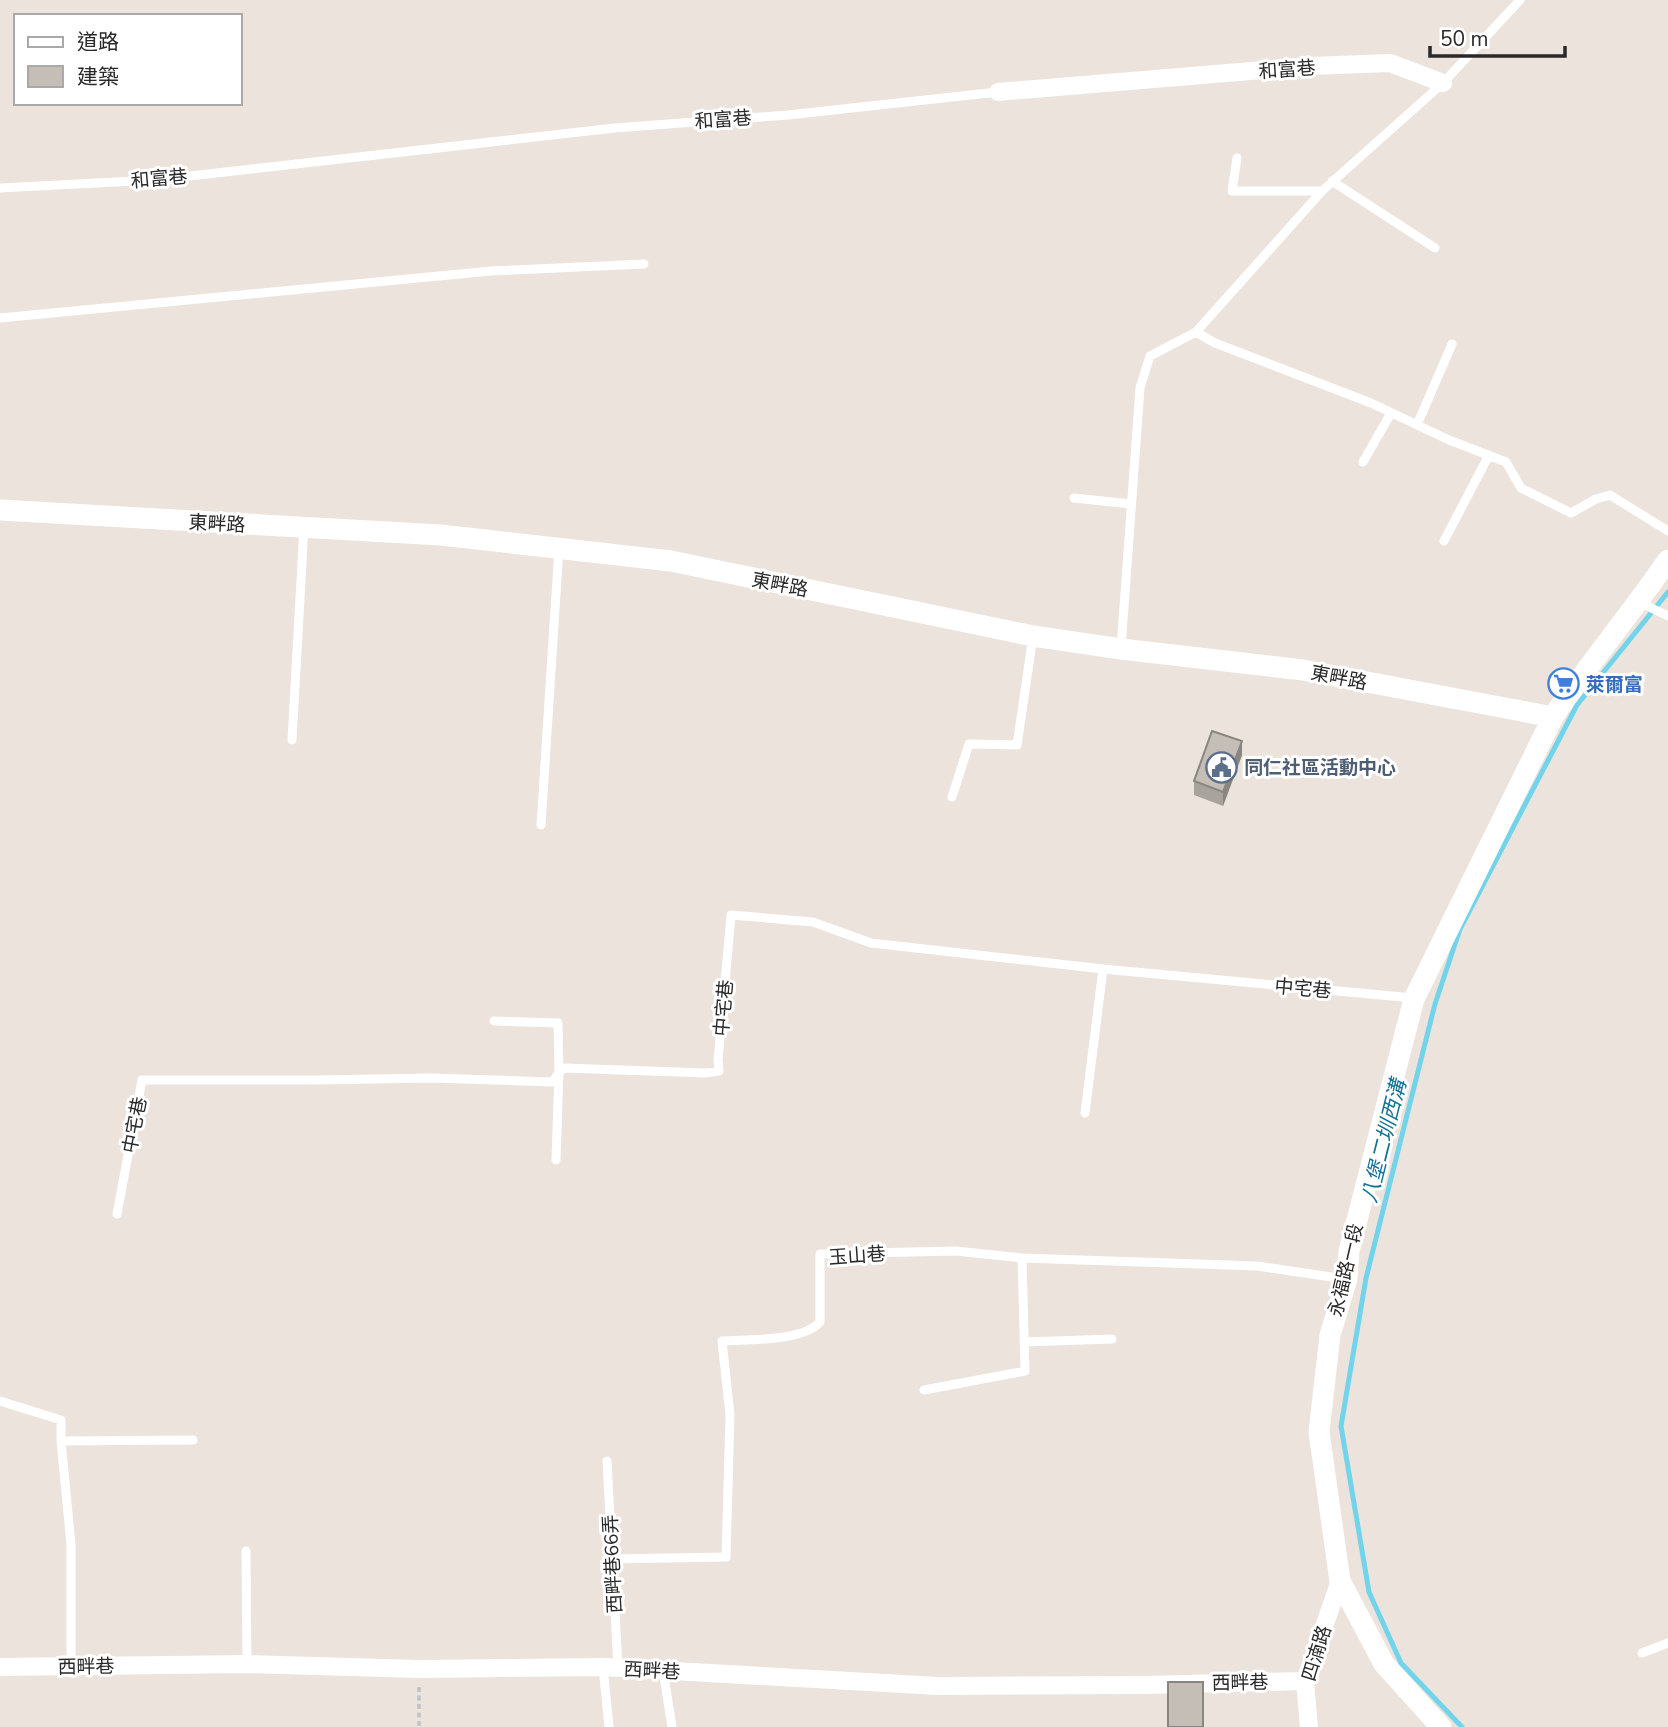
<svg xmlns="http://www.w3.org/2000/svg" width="1668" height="1727" font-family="'Nunito Sans','Noto Sans TC',sans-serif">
  <rect width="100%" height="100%" fill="#ebe3dc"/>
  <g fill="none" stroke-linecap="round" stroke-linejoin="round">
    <path stroke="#71d4eb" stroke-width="5" d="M 1462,1727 L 1401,1663 L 1369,1592 L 1341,1426 L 1366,1278 L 1435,1004 L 1460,929 L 1577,705 L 1668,592"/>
    <path stroke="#c3c3c3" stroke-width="3.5" stroke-dasharray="5 3.5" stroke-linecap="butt" d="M 419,1687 L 419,1727"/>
    <path stroke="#fff" stroke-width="9" d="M 1237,158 L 1232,191 L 1322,191
      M 1332,181 L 1435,248
      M 0,188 L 155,180 L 615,128 L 788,115 L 998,92
      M 0,318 L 491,271 L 644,264
      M 1196,332 L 1215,343 L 1371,403 L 1449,440 L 1506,462 L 1521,488 L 1571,513 L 1596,499 L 1610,495 L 1668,531
      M 1417,425 L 1452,344
      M 1363,462 L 1391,413
      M 1074,498 L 1131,504
      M 1444,541 L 1489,455
      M 1639,602 L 1668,616
      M 1121,648 L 1140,388 L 1150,356 L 1196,332 L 1322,191 L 1443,83 L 1520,0
      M 292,740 L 304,527
      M 952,797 L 969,744 L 1017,745 L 1033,636
      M 541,825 L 559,548
      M 494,1021 L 558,1023 L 559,1072 L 556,1160
      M 1085,1113 L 1103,969
      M 117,1214 L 142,1080 L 316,1080 L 431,1078 L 553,1082 L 559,1072 L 565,1068 L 705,1073 L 719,1071 L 718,1061 L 731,915 L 813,922 L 871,943 L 1103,969 L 1413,998
      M 1024,1342 L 1112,1339
      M 924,1390 L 1025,1371 L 1022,1258
      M 0,1401 L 61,1420 L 61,1441
      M 607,1461 L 618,1668
      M 246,1551 L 247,1664
      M 612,1559 L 726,1557 L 730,1415 L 722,1341 C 748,1339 802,1342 820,1322 L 820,1254 L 956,1251 L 1022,1258 L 1257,1266 L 1345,1279
      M 1642,1653 L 1668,1643
      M 71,1666 L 71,1544 L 61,1441 L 193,1440
      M 603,1667 L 609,1727
      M 663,1670 L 672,1727"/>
    <path stroke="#fff" stroke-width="18" d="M 998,92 L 1310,66 L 1390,63 L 1443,83
      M 0,1667 L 247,1664 L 419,1669 L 603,1667 L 938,1686 L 1145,1685 L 1305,1681
      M 1309,1727 L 1305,1681 L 1340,1581"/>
    <path stroke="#fff" stroke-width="21" d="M 0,510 L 441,535 L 671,561 L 1033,636 L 1121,649 L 1303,670 L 1553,717
      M 1441,1727 L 1384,1664 L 1340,1581 L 1319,1432 L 1330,1335 L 1347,1279 L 1349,1251 L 1414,999 L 1553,717 C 1589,663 1631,614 1668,560"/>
  </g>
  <path fill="#a9a39d" d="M 1242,755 L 1223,806 L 1194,795 L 1194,781 Z"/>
  <path fill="#898580" d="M 1242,741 L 1242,755 L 1223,806 L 1223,792 Z"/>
  <path fill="#c4beb7" stroke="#898580" stroke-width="2" d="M 1212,731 L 1242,741 L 1223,792 L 1194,781 Z
    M 1168,1682 L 1203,1682 L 1203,1727 L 1168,1727 Z"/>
  <defs>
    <symbol id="supermarket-ring" viewBox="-11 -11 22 22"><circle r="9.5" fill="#fff" stroke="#3f7fe0" stroke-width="1.5"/><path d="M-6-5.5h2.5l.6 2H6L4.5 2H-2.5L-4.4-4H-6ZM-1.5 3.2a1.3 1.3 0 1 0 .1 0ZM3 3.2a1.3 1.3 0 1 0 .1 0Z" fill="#3f7fe0"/></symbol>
    <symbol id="civic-ring" viewBox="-11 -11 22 22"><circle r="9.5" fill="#fff" stroke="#5c6f8a" stroke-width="1.5"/><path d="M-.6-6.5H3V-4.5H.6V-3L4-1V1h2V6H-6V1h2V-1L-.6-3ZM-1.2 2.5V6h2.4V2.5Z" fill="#5c6f8a"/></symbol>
  </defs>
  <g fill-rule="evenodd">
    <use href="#supermarket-ring" x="1546" y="666" width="35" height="35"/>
    <use href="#civic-ring" x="1204" y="750" width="35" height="35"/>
  </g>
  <g text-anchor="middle" stroke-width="6" stroke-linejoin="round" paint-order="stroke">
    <g font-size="19" fill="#292929" stroke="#fff">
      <text transform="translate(1287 69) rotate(-4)" y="7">和富巷</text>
      <text transform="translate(723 119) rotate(-4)" y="7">和富巷</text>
      <text transform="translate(159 178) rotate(-5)" y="7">和富巷</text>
      <text transform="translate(217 523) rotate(3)" y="7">東畔路</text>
      <text transform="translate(780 584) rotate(11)" y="7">東畔路</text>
      <text transform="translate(1339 677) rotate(11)" y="7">東畔路</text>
      <text transform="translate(1303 988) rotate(5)" y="7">中宅巷</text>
      <text transform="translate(723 1008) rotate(-85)" y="7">中宅巷</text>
      <text transform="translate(134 1125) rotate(-79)" y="7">中宅巷</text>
      <text transform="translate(857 1255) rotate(-4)" y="7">玉山巷</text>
      <text transform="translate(1345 1270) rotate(-77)" y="7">永福路一段</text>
      <text transform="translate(612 1564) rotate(-93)" y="7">西畔巷66弄</text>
      <text transform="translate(1316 1653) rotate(-73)" y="7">四湳路</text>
      <text transform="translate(86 1666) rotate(-1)" y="7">西畔巷</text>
      <text transform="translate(652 1670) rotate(3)" y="7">西畔巷</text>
      <text transform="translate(1240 1682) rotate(-1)" y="7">西畔巷</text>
    </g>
    <g font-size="19" font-weight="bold" fill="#366cbe" stroke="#fff" text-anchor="start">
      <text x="1586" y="691">萊爾富</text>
    </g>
    <g font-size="19" font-weight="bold" fill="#4e5e75" stroke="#fff" text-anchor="start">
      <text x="1244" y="774">同仁社區活動中心</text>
    </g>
    <g font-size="21" font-style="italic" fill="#117296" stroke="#fff">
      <text transform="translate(1384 1141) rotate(-76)" y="7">八堡二圳西溝</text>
    </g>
  </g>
  <rect x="14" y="14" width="228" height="91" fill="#ffffff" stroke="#a9a9a9" stroke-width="2"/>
  <rect x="28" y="37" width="35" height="10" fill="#ffffff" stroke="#a9a9a9" stroke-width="2"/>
  <text x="77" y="49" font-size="21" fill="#292929">道路</text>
  <rect x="28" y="66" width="35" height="21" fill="#c4beb7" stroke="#a9a9a9" stroke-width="2"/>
  <text x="77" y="84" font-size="21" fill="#292929">建築</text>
  <path d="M1430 46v10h135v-10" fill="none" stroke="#292929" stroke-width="3.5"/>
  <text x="1440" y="46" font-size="21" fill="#292929" stroke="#ffffff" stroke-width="5" paint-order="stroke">50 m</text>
</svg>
